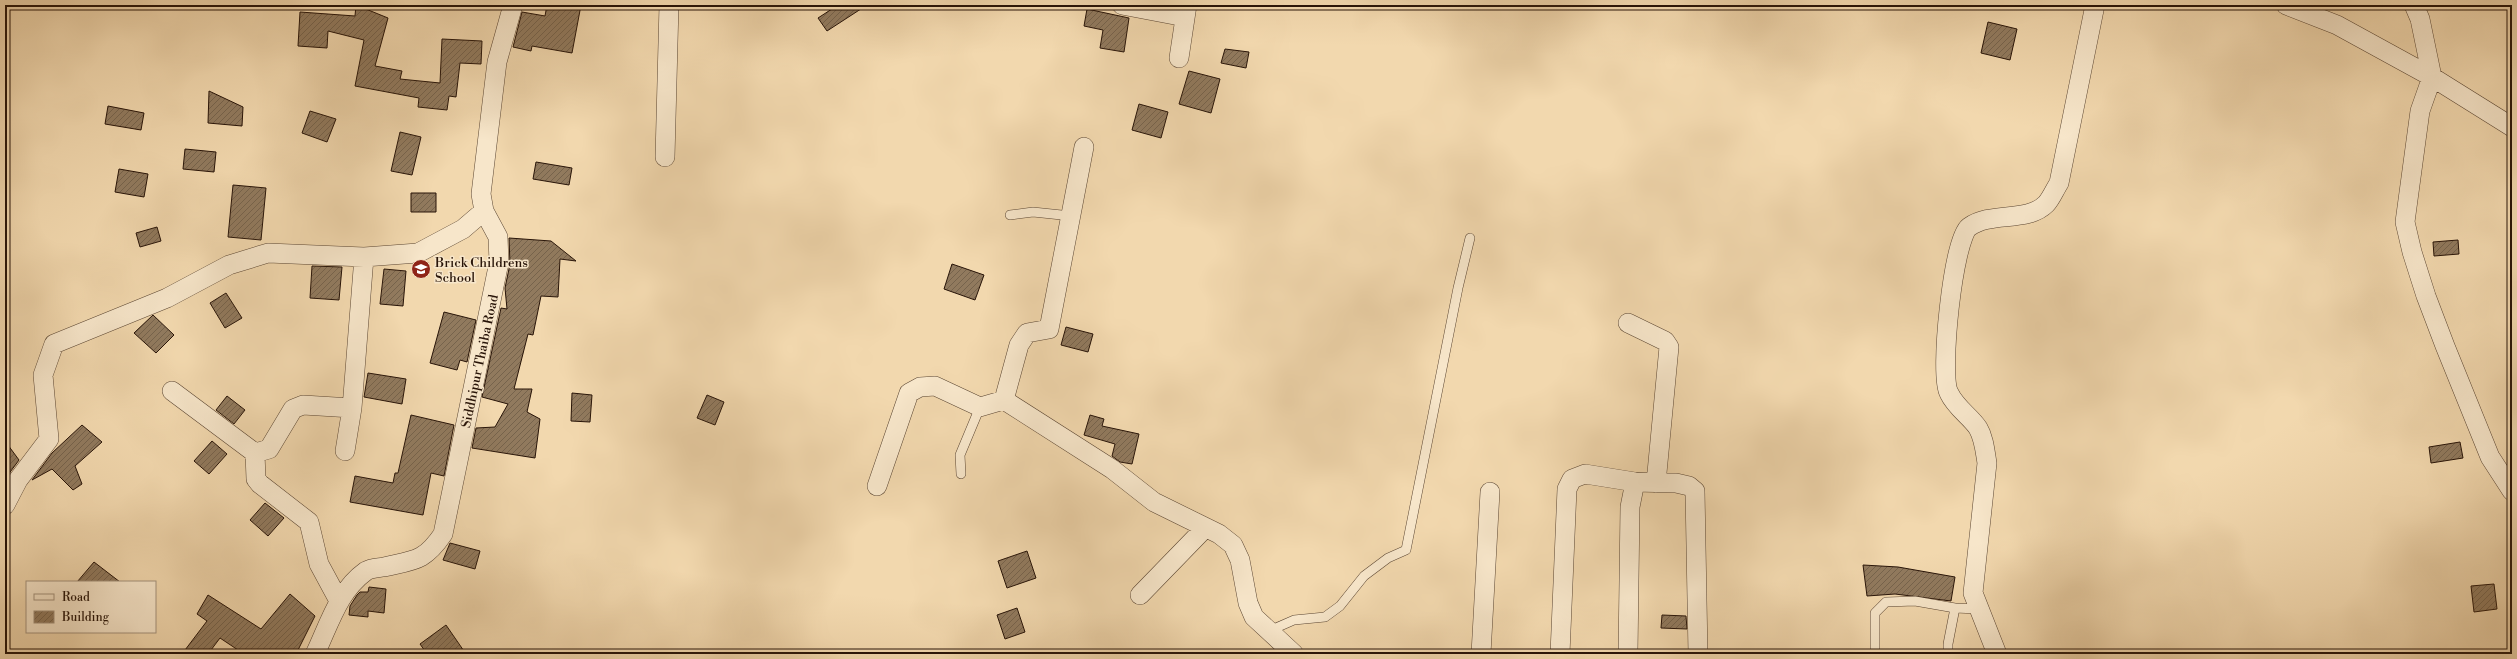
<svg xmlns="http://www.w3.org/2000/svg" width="2517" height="659" font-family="'Libre Bodoni',serif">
  <defs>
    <pattern id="building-hatch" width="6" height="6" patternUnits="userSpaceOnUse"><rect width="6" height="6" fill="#917a5e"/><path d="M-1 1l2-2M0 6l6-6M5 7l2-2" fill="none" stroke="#76634c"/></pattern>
  </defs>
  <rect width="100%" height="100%" fill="#f2d8ae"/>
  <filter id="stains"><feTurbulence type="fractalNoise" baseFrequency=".005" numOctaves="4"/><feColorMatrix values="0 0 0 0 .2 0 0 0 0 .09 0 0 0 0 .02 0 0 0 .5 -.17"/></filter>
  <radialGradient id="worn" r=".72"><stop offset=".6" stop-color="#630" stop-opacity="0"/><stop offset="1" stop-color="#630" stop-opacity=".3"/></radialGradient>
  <path fill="url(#building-hatch)" stroke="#281408" d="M 356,5 L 388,18 L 375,66 L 402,71 L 400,79 L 440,83 L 442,39 L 482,41 L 481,64 L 460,63 L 456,97 L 449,96 L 447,110 L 418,107 L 419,98 L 355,86 L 364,40 L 328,31 L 327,48 L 298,46 L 300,12 L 355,16 Z
    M 547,5 L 581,5 L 572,53 L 532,46 L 531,51 L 513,47 L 522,12 L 545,16 Z
    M 838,5 L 867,5 L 827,31 L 818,18 Z
    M 1087,9 L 1129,18 L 1124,52 L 1100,48 L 1103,30 L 1084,26 Z
    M 1988,22 L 2017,29 L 2010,60 L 1981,53 Z
    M 1225,49 L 1249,52 L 1246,68 L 1221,63 Z
    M 1189,71 L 1220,79 L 1211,113 L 1179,104 Z
    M 209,91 L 243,107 L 242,126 L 208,123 Z
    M 1139,104 L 1168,112 L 1161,138 L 1132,130 Z
    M 108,106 L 144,113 L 141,130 L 105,124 Z
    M 310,111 L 336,119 L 327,142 L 302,133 Z
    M 400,132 L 421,137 L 412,175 L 391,171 Z
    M 185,149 L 216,152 L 214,172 L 183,169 Z
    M 536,162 L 572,168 L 569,185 L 533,179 Z
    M 119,169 L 148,174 L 144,197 L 115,192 Z
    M 233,185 L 266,188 L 261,240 L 228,237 Z
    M 411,193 L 436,193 L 436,212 L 411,212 Z
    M 157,227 L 161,241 L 140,247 L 136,233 Z
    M 509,238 L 551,241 L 576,261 L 560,259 L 558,297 L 541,296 L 533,335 L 528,334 L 514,389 L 532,389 L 527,412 L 540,419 L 535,458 L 472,448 L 476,428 L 495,427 L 508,404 L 482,397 L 501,308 L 507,309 L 505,288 L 510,264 Z
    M 2458,240 L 2459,254 L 2434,256 L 2433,242 Z
    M 952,264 L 984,275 L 975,300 L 944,289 Z
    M 312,266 L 342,267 L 339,300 L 310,298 Z
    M 384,269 L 406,271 L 403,306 L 380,304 Z
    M 226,293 L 242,318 L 225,328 L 210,303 Z
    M 444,312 L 476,320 L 467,362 L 460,360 L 457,370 L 430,363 Z
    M 153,315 L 174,335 L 156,353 L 134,333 Z
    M 1066,327 L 1093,334 L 1088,352 L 1061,345 Z
    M 368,373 L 406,379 L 402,404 L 364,397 Z
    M 572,393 L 592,395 L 590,422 L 571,421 Z
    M 707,395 L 724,402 L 715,425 L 697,418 Z
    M 227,396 L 245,410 L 234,424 L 216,410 Z
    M 411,415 L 454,425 L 444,476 L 431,473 L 423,515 L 350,502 L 355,476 L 393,483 L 395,473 L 398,473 Z
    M 1090,415 L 1104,419 L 1102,426 L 1139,434 L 1132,464 L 1120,462 L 1112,456 L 1115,444 L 1084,435 Z
    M 82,425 L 102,442 L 75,466 L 82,484 L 73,490 L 52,469 L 32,480 L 52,453 Z
    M 5,441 L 19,460 L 5,479 Z
    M 212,441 L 227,454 L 209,474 L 194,461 Z
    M 2460,442 L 2463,458 L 2431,463 L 2429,447 Z
    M 265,503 L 284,518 L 268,536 L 250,520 Z
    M 450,543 L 480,551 L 475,569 L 443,560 Z
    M 1027,551 L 1036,578 L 1007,588 L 998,561 Z
    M 94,562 L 120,582 L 77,582 Z
    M 1863,565 L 1898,567 L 1955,577 L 1951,601 L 1895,594 L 1867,596 Z
    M 2494,584 L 2497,609 L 2474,612 L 2471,586 Z
    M 369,587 L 386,589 L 384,613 L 368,611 L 368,617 L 349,615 L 350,606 L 357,595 L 360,592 L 368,592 Z
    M 290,594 L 315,616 L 296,654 L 244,654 L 220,638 L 208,654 L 182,654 L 207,621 L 197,614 L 208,595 L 261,629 Z
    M 1017,608 L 1025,632 L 1005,639 L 997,615 Z
    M 1662,615 L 1686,616 L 1687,629 L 1661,628 Z
    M 446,625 L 466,654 L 427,654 L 420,644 Z"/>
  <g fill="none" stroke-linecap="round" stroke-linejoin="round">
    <defs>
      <path id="service" d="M 1010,215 L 1033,212 L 1071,216
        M 961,474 L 960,455 L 980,407
        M 1269,631 L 1294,620 L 1325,617 L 1340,606 L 1364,576 L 1388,558 L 1406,550 L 1458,288 L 1470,238
        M 1875,654 L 1875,613 L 1886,602 L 1915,601 L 1955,608
        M 1948,654 L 1948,644 L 1955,608 L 1978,609"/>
      <path id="minor" d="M 1122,5 L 1185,17
        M 2286,5 L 2337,25 L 2432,77 L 2512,127
        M 2414,5 L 2420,19 L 2432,77
        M 1179,58 L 1187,5
        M 2432,77 L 2420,111 L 2405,222 L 2412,252 L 2426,296 L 2445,346 L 2490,457 L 2512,491
        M 665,157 L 669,5
        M 1628,323 L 1665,341 L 1669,347 L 1656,483
        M 172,391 L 255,453 L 269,449 L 293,409 L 303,405 L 352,408
        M 1004,400 L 1019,345 L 1027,333 L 1049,329 L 1084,147
        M 345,451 L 352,408 L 364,257
        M 255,453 L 256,479 L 260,484 L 309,522 L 319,564 L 339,601
        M 877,486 L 909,393 L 920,387 L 935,386 L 980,407 L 1004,400 L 1112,469 L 1154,502 L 1219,534 L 1233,545 L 1240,560 L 1248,603 L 1254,617 L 1294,654
        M 5,505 L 18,480 L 49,439 L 43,375 L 54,344 L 167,298 L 229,265 L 268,253 L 364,257 L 418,253 L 463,229 L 484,211
        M 1140,595 L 1205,528
        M 315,654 C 329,625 338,591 366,571 C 371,568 378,568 384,567 C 414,560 424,562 443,534 L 499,262 L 498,237 L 484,211 L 481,194 L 497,62 L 513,5
        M 1481,654 L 1490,492
        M 1560,654 L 1567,489 L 1572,479 L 1585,474 L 1635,482 L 1676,483 L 1689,486 L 1695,491 L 1698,654
        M 1628,654 L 1630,507 L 1635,482
        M 1997,654 L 1973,593 L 1987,463 C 1985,451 1984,438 1978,428 C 1970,416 1956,408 1949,393 C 1939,375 1953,239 1969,227 C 1991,211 2027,223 2046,204 C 2051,199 2055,189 2059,183 L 2095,5"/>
    </defs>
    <use href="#service" stroke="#5a4532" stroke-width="10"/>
    <use href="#minor" stroke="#5a4532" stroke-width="20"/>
    <use href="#service" stroke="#f7e6ca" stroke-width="9"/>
    <use href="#minor" stroke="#f7e6ca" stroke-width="19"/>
  </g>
  <defs>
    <symbol id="school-disc" viewBox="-11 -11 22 22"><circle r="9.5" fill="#8f2418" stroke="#f7e6ca"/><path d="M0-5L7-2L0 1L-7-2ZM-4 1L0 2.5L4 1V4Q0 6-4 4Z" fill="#fff"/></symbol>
  </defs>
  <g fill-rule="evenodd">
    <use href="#school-disc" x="410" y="258" width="22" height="22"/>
  </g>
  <g text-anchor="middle" stroke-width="3" stroke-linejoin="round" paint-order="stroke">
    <g font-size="13" fill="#281408" stroke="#f7e6ca" text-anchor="start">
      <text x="435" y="267">Brick Childrens<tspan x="435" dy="15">School</tspan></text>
    </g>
    <g font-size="13" fill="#281408" stroke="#f7e6ca">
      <text transform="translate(479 361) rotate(-78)" y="5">Siddhipur Thaiba Road</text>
    </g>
  </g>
  <rect width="2517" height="659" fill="none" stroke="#f2d8ae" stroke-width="20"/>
  <rect x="6" y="6" width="2505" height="647" fill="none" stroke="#281408" stroke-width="2"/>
  <rect x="10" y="10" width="2497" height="639" fill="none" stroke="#281408"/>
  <rect x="26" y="581" width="130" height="52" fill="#f7e6ca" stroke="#a4927c"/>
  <rect x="34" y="594" width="20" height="6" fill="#f7e6ca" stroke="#a4927c"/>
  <text x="62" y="601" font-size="12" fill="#281408">Road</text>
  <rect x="34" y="611" width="20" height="12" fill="url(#building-hatch)" stroke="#a4927c"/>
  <text x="62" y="621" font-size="12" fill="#281408">Building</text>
  <rect width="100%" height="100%" filter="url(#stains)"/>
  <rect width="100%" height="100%" fill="url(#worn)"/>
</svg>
